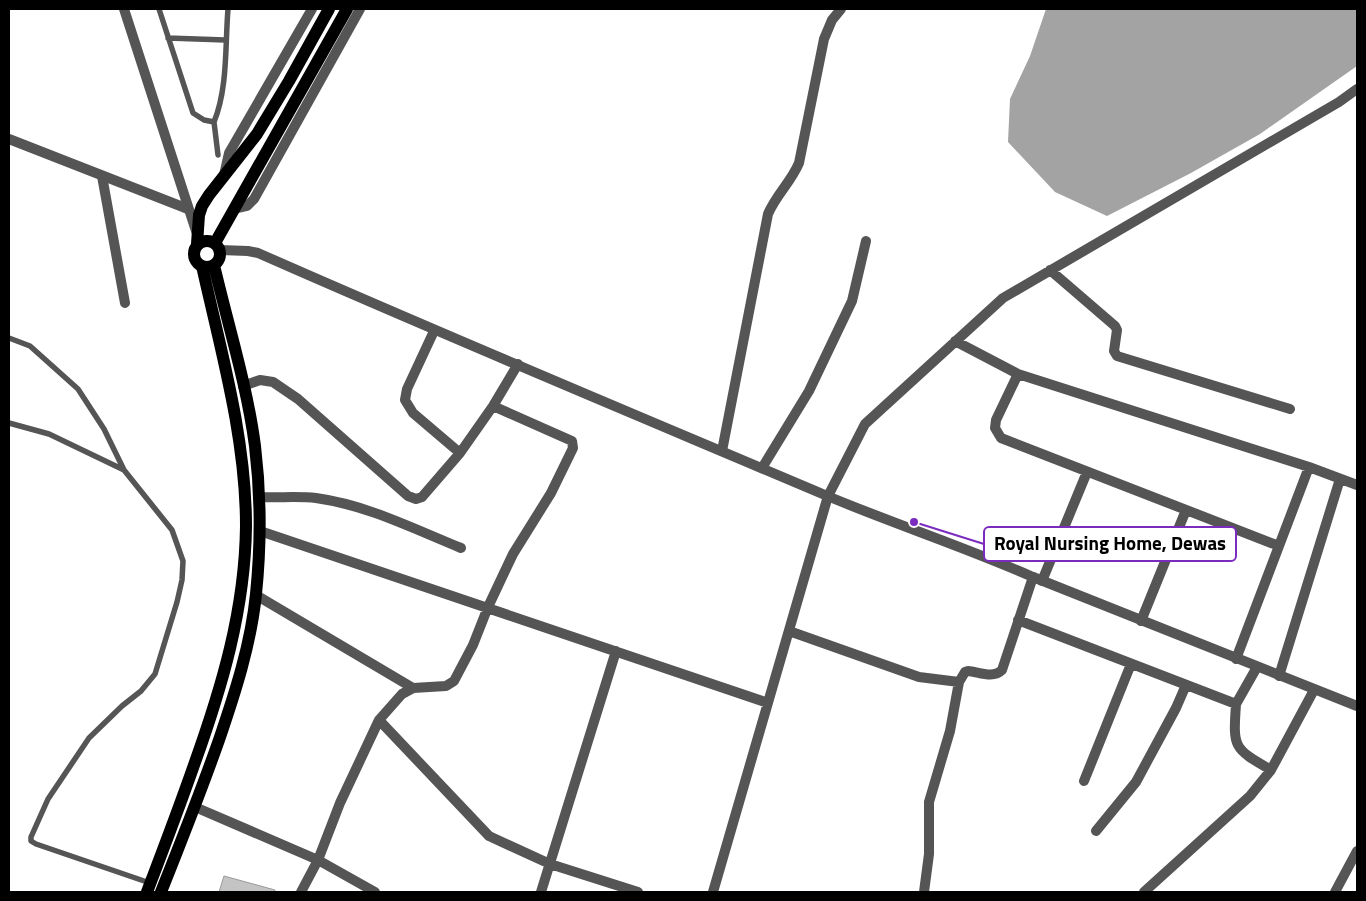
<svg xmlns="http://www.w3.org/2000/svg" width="1366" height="901" font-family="'Titillium Web',sans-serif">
  <rect width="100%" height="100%" fill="#fff"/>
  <path fill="#a3a3a3" d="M 1046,9 L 1357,9 L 1357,66 L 1260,134 L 1191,173 L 1107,216 L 1055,192 L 1008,142 L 1010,99 L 1030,56 Z"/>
  <path fill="#c4c4c4" stroke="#999" d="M 224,876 L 275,890 L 275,892 L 219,892 Z"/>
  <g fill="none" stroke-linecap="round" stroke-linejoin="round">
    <path stroke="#555" stroke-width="5.5" d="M 159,9 L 193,113 L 204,120 L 214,122 C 228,88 225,45 228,9
      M 168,38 L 225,40
      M 214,122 L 218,155
      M 9,338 L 30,346 L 78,389 L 104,429 L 124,470 L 172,530 L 183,561 L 182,580 L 177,602 L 155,674 L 141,691 L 122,706 L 89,738 L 48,799 L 31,837 L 31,841 L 36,844 L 150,883
      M 9,423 L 49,434 L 124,470"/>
    <path stroke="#555" stroke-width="10" d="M 224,175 L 229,153 L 312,9
      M 102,176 L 125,303
      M 234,209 L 247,206 L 254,199 L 360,9
      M 1050,270 L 1115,326 L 1117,330 L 1114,351 L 1117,356 L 1290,409
      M 434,331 L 407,389 L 405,400 L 413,413 L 460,453
      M 955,341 L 1018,374 L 1309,467 L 1357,485
      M 1018,374 L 996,420 L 995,428 L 1001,438 L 1279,546
      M 243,386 L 260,380 L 273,382 L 298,399 L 408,496 L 416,499 L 422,497 L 460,453 L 493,406 L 518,364
      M 722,451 L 768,214 C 776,195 791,182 799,163 L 824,39 L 832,20 L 841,9
      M 762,468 L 809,391 L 852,301 L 866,241
      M 259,497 C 278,498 298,496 316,498 C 367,505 414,529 461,548
      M 260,531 L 768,703
      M 1042,581 L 1087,472
      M 256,595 L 413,688
      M 1018,620 L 1236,704 L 1257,667
      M 1141,621 L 1186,510
      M 789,631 L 919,677 L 959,682
      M 1236,659 L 1309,467
      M 1279,676 L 1340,479
      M 1236,704 C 1233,748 1233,748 1271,770
      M 379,720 L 489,836 L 550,864 L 638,892
      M 1084,781 L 1131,664
      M 195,807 L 318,860 L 375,892
      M 1096,831 L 1136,782 L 1176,708 L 1186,685
      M 301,892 L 318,860 L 340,803 L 379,720 L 402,694 L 413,688 L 446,686 L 454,681 L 473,645 L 488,607 L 513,554 L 551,493 L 573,448 L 572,441 L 493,406
      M 541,892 L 616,651
      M 713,892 L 828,496 L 865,424 L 1003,298 L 1339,102 L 1357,89
      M 924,892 L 929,854 L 929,802 L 950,731 L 959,682 L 965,672 L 968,671 C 979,672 993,679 1002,670 L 1033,577
      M 1144,892 L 1250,796 L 1271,770 L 1314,690"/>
    <path stroke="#555" stroke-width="10" d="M 124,9 L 196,231
      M 9,139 L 188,209
      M 220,250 L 248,251 L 258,253 C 446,336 636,415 825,495 C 894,524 965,547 1033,577 L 1357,706
      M 1335,892 L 1357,851"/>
    <path stroke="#000" stroke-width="12" d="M194 254a13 13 0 1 1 26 0a13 13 0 1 1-26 0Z
      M 215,243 L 347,9
      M 197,244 L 199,215 L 202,206 L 209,195 L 257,134 L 289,81 L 329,9
      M 147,892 C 163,850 179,808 194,765 C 222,687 245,610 246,526 C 246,438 221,351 202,266
      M 161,892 C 181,842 201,791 219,740 C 235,693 251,644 256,594 C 261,545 261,495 255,446 C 247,385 228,325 214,265"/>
  </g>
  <path fill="none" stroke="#7b2cbf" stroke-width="2" d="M914 522L984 544"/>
  <circle fill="#7b2cbf" stroke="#fff" stroke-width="2" cx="914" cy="522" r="5"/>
  <rect fill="#fff" stroke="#7b2cbf" stroke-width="2" x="984" y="527" width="252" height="34" rx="5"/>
  <g font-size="19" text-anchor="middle" font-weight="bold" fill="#000">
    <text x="1110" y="550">Royal Nursing Home, Dewas</text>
  </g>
  <rect width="1366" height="901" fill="none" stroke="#000000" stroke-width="20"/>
</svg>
